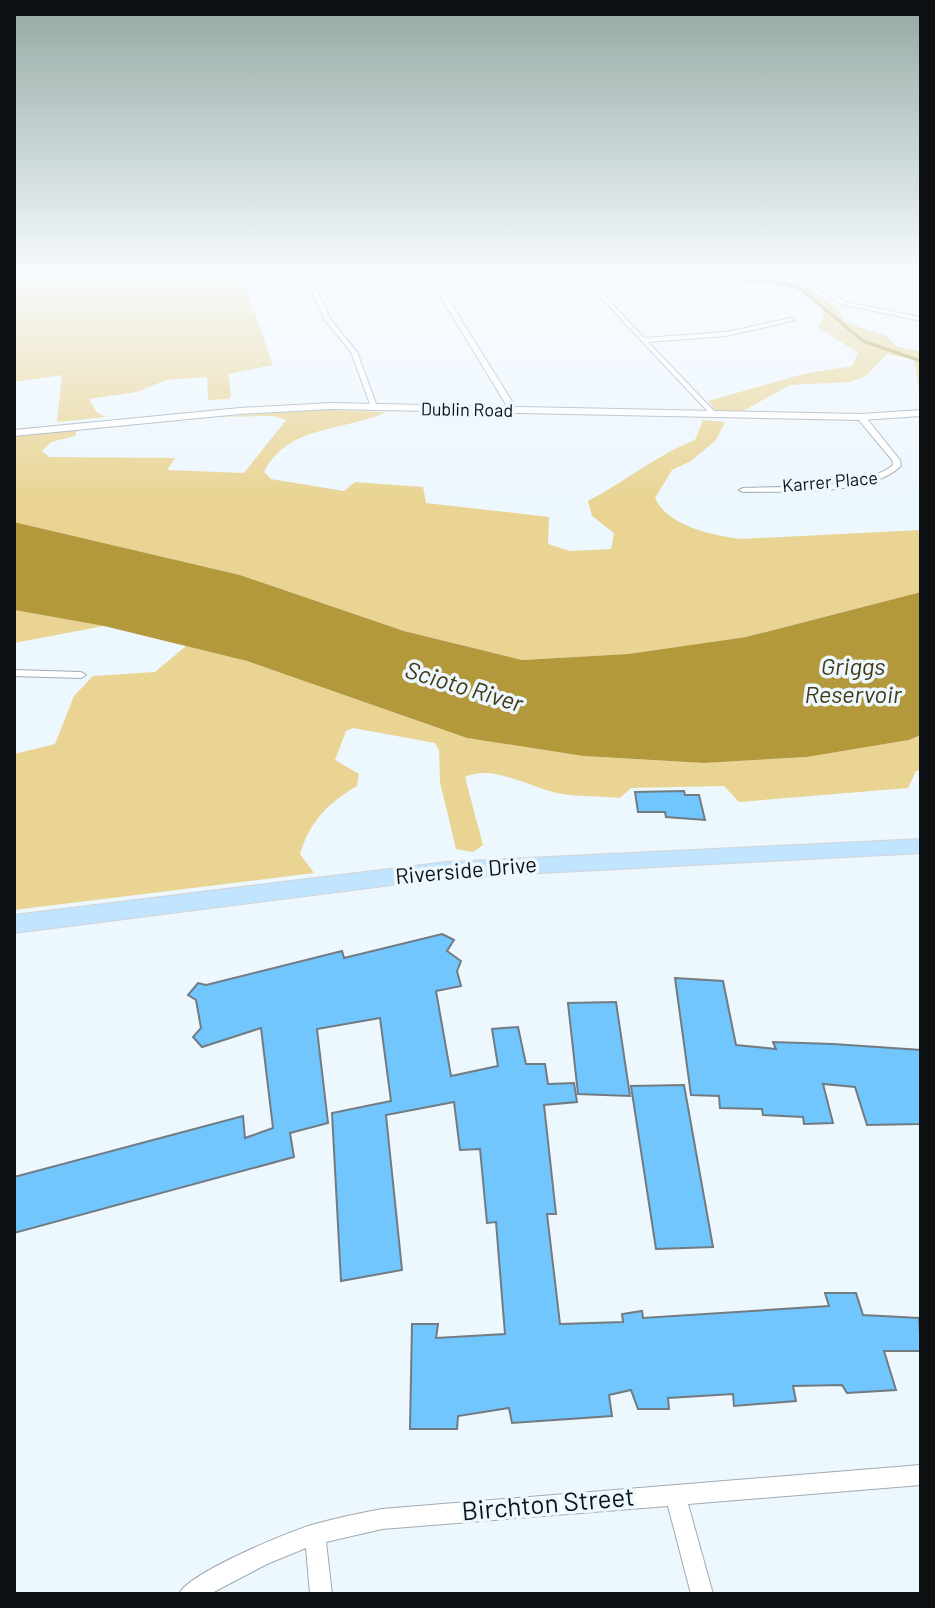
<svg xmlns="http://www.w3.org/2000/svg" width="935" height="1608" font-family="Barlow,sans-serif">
  <rect width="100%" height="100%" fill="#edf7fe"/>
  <path fill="#e9d494" d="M 14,273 L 198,273 L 212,278 L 241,275 L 273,365 L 228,374 L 231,396 L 228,399 L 208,400 L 207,377 L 166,380 L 137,392 L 89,399 L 96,412 L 106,417 L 57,422 L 62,375 L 14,382 Z
    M 724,273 L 747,273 L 751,280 L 801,284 L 837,307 L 845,322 L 886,336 L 897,347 L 921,351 L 921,399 L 914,360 L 887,354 L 867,375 L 851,382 L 790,385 L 741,412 L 716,411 L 708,401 L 803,374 L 852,366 L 858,353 L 818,327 L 824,316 C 814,280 765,285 737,286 Z
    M 326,410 L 386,412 C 344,432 288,424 264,472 L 271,479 L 344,491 L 355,482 L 423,487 L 426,503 L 549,517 L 548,544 L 570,551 L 611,549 L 614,533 L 592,516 L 588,501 C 625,482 656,455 695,440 L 703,420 L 725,422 L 716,440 L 691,461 L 672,470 L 655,498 C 668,526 711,535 740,539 L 921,530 L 921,592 L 746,637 L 628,654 L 522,660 L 404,631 L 240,575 L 14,522 L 14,436 L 77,429 L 75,436 L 51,442 L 42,451 L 49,457 L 175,458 L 167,470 L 244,473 L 286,420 L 273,416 L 215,417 Z
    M 14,610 L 104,626 L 14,643 Z
    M 186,646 L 247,661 L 467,738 L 583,756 L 704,763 L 807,757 L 909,740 L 921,735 L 921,771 L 916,771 L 908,788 L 739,802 L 724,786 L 631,788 L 620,798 C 600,796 577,797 557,793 C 529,787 492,764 465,777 L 483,845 L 473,852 L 456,849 L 440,782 L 439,750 L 435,743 L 353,728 L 346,731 L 335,760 L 359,774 L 357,786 C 328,803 310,821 300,854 L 314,873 L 14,910 L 14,754 L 55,744 L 74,696 L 93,676 L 155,672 Z"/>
  <path fill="#b4983c" d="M 14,522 L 240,575 L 404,631 L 522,660 L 628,654 L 746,637 L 921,592 L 921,735 L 909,740 L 807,757 L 704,763 L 583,756 L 467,738 L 247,661 L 104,626 L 14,610 Z"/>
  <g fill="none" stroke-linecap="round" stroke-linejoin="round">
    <path stroke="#b4983c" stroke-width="3" d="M 733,273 L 745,281 L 784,283 L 802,290 L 863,341 L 921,361"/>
  </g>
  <path fill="#70c6fd" stroke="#727b81" stroke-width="2" d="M 684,791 L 685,795 L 699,795 L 705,820 L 666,817 L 665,812 L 638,812 L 635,792 Z
    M 442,934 L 454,940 L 447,951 L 461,961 L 457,971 L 461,986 L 436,991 L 451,1076 L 498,1066 L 492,1029 L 518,1027 L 526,1064 L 545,1064 L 548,1084 L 574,1083 L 577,1102 L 544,1105 L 556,1214 L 547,1214 L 560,1324 L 623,1322 L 622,1314 L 642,1311 L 643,1318 L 829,1306 L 825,1293 L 856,1293 L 863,1315 L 919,1318 L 921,1351 L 884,1351 L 896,1390 L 847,1393 L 842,1385 L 793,1386 L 796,1401 L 734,1406 L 733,1394 L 668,1398 L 669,1409 L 638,1409 L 631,1390 L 609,1395 L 612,1416 L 512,1423 L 509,1408 L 458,1416 L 457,1429 L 410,1429 L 412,1324 L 438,1324 L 436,1338 L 505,1334 L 496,1222 L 487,1223 L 480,1149 L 460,1150 L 454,1102 L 386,1115 L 402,1270 L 341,1281 L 332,1113 L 391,1101 L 380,1018 L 317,1029 L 328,1123 L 290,1133 L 294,1157 L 14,1233 L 14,1177 L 243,1116 L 245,1138 L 273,1128 L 261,1028 L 202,1047 L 193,1037 L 201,1028 L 196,1000 L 188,995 L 198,983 L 206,985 L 342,951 L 344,958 Z
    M 675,978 L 723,981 L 736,1045 L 776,1049 L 773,1042 L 833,1044 L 921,1050 L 921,1124 L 867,1125 L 855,1087 L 823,1084 L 833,1123 L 804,1124 L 803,1117 L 763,1115 L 762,1109 L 720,1108 L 719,1096 L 691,1095 Z
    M 616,1002 L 630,1096 L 578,1094 L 568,1003 Z
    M 684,1085 L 713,1247 L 656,1249 L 631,1086 Z"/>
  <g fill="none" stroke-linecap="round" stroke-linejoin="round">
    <defs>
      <path id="minor" d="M 303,273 L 309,273 L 331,320 L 357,352 L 378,409 L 371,407 L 351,352 L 325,320 Z
        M 426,273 L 432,273 L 518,411 L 517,413 L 510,411 Z
        M 578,273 L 583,273 L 644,338 L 726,332 L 792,318 L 795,320 L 726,336 L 648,342 L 715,412 L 715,416 L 712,416 Z
        M 798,273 L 804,273 L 808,276 L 860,273 L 812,279 L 845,302 L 921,317 L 921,321 L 841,304 L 803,279 Z
        M 858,415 L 864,415 L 900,460 L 901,466 C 870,496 785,491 743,492 L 739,490 L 743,488 C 784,486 861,491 893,465 L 892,460 L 858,419 Z
        M 14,670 L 81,672 L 86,675 L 81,678 L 14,676 Z
        M 921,1465 L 921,1485 L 688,1504 L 713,1594 L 691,1594 L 668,1506 L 382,1529 L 326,1542 L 332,1594 L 310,1594 L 306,1548 L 267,1564 L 210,1594 L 179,1594 C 188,1573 290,1531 315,1524 C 337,1518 360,1513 382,1509 Z"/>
      <path id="secondary" d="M 331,403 L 861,414 L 921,410 L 921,416 L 861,420 L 331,409 L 240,414 L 14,436 L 14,430 L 240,408 Z"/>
      <path id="primary" d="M 921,839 L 921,853 L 447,878 L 14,933 L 14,915 L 447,862 Z"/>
    </defs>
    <use href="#minor" stroke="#a1aab1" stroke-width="2"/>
    <use href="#secondary" stroke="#a1aab1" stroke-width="2"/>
    <use href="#primary" stroke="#d3d4d5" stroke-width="2"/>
    <use href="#minor" fill="#fff" fill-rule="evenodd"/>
    <use href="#secondary" fill="#fff" fill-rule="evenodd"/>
    <use href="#primary" fill="#c1e5fe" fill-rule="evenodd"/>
  </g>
  <linearGradient id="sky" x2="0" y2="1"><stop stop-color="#93a9a3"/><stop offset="0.55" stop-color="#f7fbff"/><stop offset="1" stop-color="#f7fbff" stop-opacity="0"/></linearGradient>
  <rect width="935" height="498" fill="url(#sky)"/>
  <g text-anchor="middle" stroke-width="7" stroke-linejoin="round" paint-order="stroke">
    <g font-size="18" fill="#0d1113" stroke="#edf7fe">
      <text transform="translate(467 410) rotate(1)" y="6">Dublin Road</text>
      <text transform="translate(830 482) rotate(-5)" y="6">Karrer Place</text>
    </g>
    <g font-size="22" fill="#0d1113" stroke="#edf7fe">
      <text transform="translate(466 870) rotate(-5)" y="8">Riverside Drive</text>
    </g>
    <g font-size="24" font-style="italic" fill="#443811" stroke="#edf7fe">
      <text x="853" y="675">Griggs<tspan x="853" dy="28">Reservoir</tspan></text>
      <text transform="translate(464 687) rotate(17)" y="8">Scioto River</text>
    </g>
    <g font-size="26" fill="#0d1113" stroke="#edf7fe">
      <text transform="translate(548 1504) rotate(-5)" y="9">Birchton Street</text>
    </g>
  </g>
  <rect width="935" height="1608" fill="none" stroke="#0d1113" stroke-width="32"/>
</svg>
